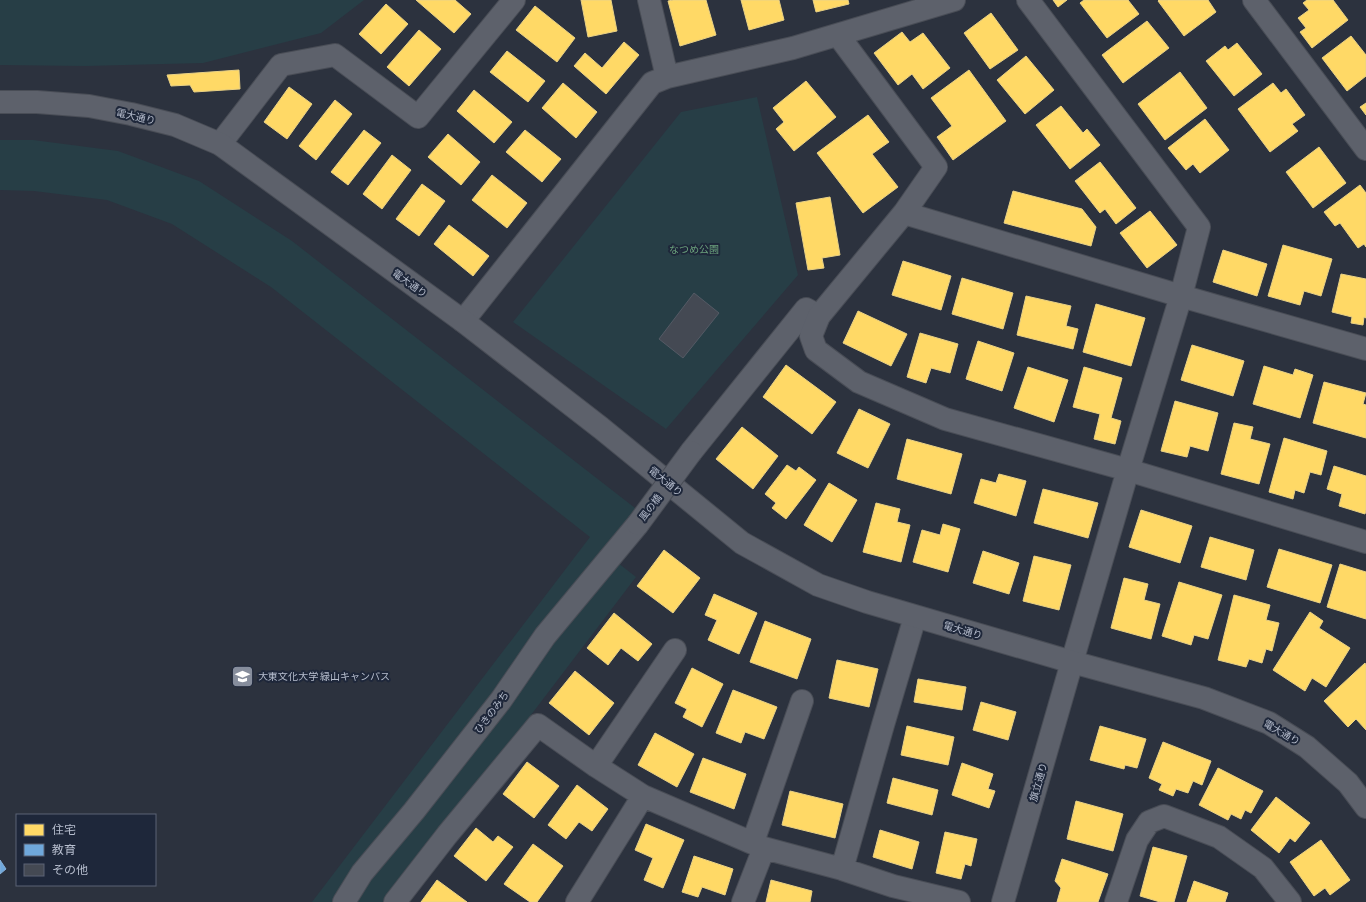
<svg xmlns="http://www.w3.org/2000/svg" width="1366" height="902" font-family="'Source Sans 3','Noto Sans JP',sans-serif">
  <rect width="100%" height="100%" fill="#2c323e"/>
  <path fill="#273e46" d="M 0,0 L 364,0 L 321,33 L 203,63 L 86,66 L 0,65 Z
    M 757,97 L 798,275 L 666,429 L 513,322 L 681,112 Z
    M 0,140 L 33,140 L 118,151 L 199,181 L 292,241 L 653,522 L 618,563 L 636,577 L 518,732 L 385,902 L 312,902 L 590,537 L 271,287 L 172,224 L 107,200 L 34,191 L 0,190 Z"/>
  <path fill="#ffd966" stroke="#e9d185" d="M 416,0 L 455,0 L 471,14 L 454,33 Z
    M 581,0 L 611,0 L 617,31 L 588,37 Z
    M 673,0 L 706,0 L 716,35 L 680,46 L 668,1 Z
    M 741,0 L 779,0 L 784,20 L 749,30 Z
    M 813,0 L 848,0 L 849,4 L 816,12 Z
    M 1053,0 L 1067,0 L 1058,7 Z
    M 1084,0 L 1128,0 L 1139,14 L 1107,38 L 1080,3 Z
    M 1159,0 L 1208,0 L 1216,12 L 1184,36 L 1158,1 Z
    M 1307,0 L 1333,0 L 1348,20 L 1312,48 L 1300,32 L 1306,28 L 1298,18 L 1309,10 L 1303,3 Z
    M 386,4 L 408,24 L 381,54 L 359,34 Z
    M 535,6 L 575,38 L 557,62 L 516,30 Z
    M 991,13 L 1018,50 L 990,69 L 964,33 Z
    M 1147,21 L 1169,48 L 1123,83 L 1102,55 Z
    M 419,30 L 441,49 L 409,86 L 387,67 Z
    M 902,32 L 910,42 L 923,33 L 950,68 L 923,89 L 912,74 L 898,85 L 874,53 Z
    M 1351,36 L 1366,55 L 1366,76 L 1347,91 L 1322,58 Z
    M 624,42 L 639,55 L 606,94 L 574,66 L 585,53 L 602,68 Z
    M 1237,43 L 1262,74 L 1234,96 L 1206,61 L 1225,46 L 1228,50 Z
    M 507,51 L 545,81 L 528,102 L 490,72 Z
    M 1026,56 L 1054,90 L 1025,114 L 997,80 Z
    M 239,70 L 240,89 L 194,92 L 190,85 L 171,86 L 167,75 Z
    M 969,70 L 1006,121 L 953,160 L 937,137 L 952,126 L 931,98 Z
    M 1180,72 L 1207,108 L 1165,140 L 1138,104 Z
    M 806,81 L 836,117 L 794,151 L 776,129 L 784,122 L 773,108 Z
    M 563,83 L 597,112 L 576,138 L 542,108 Z
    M 1273,83 L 1281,93 L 1286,89 L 1305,115 L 1292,124 L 1298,131 L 1270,152 L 1238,109 Z
    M 289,87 L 312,104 L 287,139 L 264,122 Z
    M 474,90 L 512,122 L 494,143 L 457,111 Z
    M 335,100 L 352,114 L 316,160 L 299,146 Z
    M 1366,103 L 1366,115 L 1360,107 Z
    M 1061,106 L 1083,133 L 1087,129 L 1100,145 L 1070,169 L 1036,125 Z
    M 868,115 L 889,142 L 872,154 L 898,187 L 863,213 L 817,153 Z
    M 1205,119 L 1229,150 L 1200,173 L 1193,164 L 1186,170 L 1168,148 Z
    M 364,130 L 381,143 L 348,185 L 331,172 Z
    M 525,130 L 561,159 L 542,182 L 506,152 Z
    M 448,134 L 480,162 L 461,185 L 428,157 Z
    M 1319,147 L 1346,183 L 1313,208 L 1286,172 Z
    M 392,155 L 411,170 L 382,209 L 363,194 Z
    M 1100,162 L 1136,208 L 1116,224 L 1105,209 L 1100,213 L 1075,181 Z
    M 492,175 L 527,203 L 507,228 L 472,200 Z
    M 422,184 L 445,201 L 419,236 L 396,219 Z
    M 1360,185 L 1366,193 L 1366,247 L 1364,244 L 1358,248 L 1340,223 L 1335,226 L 1324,212 Z
    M 1013,191 L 1082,209 L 1096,227 L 1091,246 L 1004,223 Z
    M 830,197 L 840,255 L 822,258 L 824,268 L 808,270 L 796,203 Z
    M 1150,211 L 1177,245 L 1147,268 L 1120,233 Z
    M 449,225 L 489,256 L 473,276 L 434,244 Z
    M 1283,245 L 1332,259 L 1321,296 L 1304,291 L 1300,305 L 1268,296 Z
    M 1223,250 L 1267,264 L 1257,296 L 1213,282 Z
    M 903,261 L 951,276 L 941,310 L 892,295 Z
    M 1341,274 L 1366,279 L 1366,318 L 1364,317 L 1363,325 L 1351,323 L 1352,317 L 1332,312 Z
    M 962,278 L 1013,293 L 1003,329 L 952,314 Z
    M 1026,296 L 1071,306 L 1066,326 L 1078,329 L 1073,349 L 1017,335 Z
    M 1096,304 L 1145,318 L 1131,366 L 1083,352 Z
    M 858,311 L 907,334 L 891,366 L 843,343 Z
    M 920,333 L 958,344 L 950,373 L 931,368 L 926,383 L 907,377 Z
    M 978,341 L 1014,353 L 1002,391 L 966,379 Z
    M 1192,345 L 1244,361 L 1233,396 L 1181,380 Z
    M 786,365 L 836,402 L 812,434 L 763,397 Z
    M 1264,366 L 1293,375 L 1295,369 L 1313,375 L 1300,418 L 1253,404 Z
    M 1028,367 L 1068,380 L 1054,422 L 1014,408 Z
    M 1084,367 L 1122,378 L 1111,418 L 1121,421 L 1115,444 L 1094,439 L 1100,414 L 1073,407 Z
    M 1324,382 L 1366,393 L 1363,404 L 1366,405 L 1366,438 L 1313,423 Z
    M 1175,401 L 1218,413 L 1208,451 L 1190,446 L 1187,457 L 1161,451 Z
    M 859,409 L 890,424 L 868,468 L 837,453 Z
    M 1234,423 L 1253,427 L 1250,439 L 1270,444 L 1259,484 L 1221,474 Z
    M 742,427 L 778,456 L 753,489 L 716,459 Z
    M 1284,438 L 1327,451 L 1321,475 L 1310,472 L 1304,493 L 1295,490 L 1293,499 L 1269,492 Z
    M 907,439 L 962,454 L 951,494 L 897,479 Z
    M 787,465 L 796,471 L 799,467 L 816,480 L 786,519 L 772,508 L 776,503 L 765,494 Z
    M 1334,466 L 1366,476 L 1366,510 L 1365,514 L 1339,506 L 1342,494 L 1327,489 Z
    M 999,474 L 1026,481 L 1016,516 L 974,503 L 981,479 L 996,483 Z
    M 829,483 L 857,500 L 832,542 L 804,525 Z
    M 1043,489 L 1098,503 L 1088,538 L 1034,523 Z
    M 876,503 L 900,509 L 897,522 L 910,525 L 901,562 L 863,552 Z
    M 1141,510 L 1192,526 L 1180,563 L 1129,547 Z
    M 943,524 L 960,529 L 948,572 L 913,562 L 922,530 L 940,535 Z
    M 1210,537 L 1254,550 L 1246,580 L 1201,567 Z
    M 1279,549 L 1332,565 L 1320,603 L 1267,587 Z
    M 664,550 L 700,578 L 673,613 L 637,586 Z
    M 983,551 L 1019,563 L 1009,594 L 973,583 Z
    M 1034,556 L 1071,565 L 1059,610 L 1023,601 Z
    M 1340,564 L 1366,572 L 1366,619 L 1327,607 Z
    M 1124,578 L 1148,584 L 1144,600 L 1160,604 L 1151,639 L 1111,628 Z
    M 1179,582 L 1222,595 L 1208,639 L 1194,635 L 1191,645 L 1162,636 Z
    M 714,594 L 757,613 L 739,654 L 708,640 L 717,620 L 705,615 Z
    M 1234,595 L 1270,605 L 1266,620 L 1279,623 L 1272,651 L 1266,649 L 1262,663 L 1249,659 L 1246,667 L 1218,660 Z
    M 1310,612 L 1323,621 L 1319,628 L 1350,648 L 1326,687 L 1312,678 L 1305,691 L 1273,670 Z
    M 614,613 L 652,644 L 638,661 L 621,648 L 608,665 L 587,648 Z
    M 765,621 L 811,639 L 797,679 L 750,662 Z
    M 837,660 L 878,669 L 869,707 L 829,698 Z
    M 1365,663 L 1366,665 L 1366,730 L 1356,719 L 1348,727 L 1324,701 Z
    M 692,668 L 723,684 L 702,727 L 683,717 L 687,709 L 675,703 Z
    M 575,671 L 614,703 L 589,735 L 549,703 Z
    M 918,679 L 966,687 L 962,710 L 914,702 Z
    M 733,690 L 777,707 L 764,739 L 745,732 L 741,743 L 716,733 Z
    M 981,702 L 1016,712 L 1008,740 L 973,730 Z
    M 907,726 L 954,737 L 948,765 L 901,755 Z
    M 1100,726 L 1146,739 L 1137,768 L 1125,765 L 1124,769 L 1090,760 Z
    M 655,733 L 694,754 L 677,787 L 638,765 Z
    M 1163,742 L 1211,761 L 1202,785 L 1193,781 L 1188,793 L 1176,789 L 1173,796 L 1159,790 L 1162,784 L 1149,778 Z
    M 703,758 L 746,774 L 734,809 L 690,792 Z
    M 527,762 L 559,786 L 534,818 L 503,794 Z
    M 962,763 L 993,774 L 988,789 L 995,791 L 989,808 L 952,795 Z
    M 1218,768 L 1263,791 L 1251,813 L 1245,810 L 1241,819 L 1231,814 L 1228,820 L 1199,805 Z
    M 893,778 L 938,790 L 932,815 L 887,803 Z
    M 577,785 L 608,809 L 592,831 L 579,822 L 566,839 L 548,825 Z
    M 790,791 L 843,804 L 835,838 L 782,825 Z
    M 1276,797 L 1310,823 L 1295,842 L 1290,838 L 1279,853 L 1251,830 Z
    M 1076,801 L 1123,814 L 1113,851 L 1067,839 Z
    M 646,824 L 684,840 L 663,888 L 644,880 L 653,858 L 635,850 Z
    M 476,828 L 493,842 L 498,836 L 513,847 L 486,881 L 454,856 Z
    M 880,830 L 919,842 L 912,869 L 873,857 Z
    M 945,832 L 977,839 L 971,866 L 965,864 L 961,879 L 936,873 Z
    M 1321,840 L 1350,880 L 1330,895 L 1325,888 L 1314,896 L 1290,862 Z
    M 533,844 L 563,866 L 537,902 L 530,902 L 504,884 Z
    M 1153,847 L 1187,856 L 1174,902 L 1160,902 L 1140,896 Z
    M 694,856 L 733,869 L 725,895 L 702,887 L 698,897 L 682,892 Z
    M 1062,859 L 1108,874 L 1098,902 L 1057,902 L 1061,888 L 1055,881 Z
    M 437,880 L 467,902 L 421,902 Z
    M 771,880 L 812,891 L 810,902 L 766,902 Z
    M 1194,881 L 1228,893 L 1225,902 L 1187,902 Z"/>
  <path fill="#6fa8dc" stroke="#85afd8" d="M 0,860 L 6,869 L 0,874 Z"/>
  <path fill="#444953" stroke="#545a65" d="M 694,293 L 719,313 L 683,358 L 659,339 Z"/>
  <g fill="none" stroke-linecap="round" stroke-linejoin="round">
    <defs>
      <path id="pedestrian" d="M 691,452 L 806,309 L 819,316
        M 344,902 L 362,873 L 414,811 L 501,700 L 545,636 L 638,524"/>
      <path id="minor" d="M 649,0 L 667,77
        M 1028,0 L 1199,227 L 1181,296 L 1128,470 L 1072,662
        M 1254,0 L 1366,149
        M 838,35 L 936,167 L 904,213 L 819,316 L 811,336 L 816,350 L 859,382 L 945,419 L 1128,470 L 1366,542
        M 220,144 L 281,65 L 335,55 L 418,117 L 514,0
        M 904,213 L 1181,296 L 1366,349
        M 463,321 L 652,83 L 667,77 L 793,48 L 954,0
        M 596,766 L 675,650
        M 753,842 L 802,701
        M 842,869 L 883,725 L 915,617
        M 395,902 L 447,835 L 538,725 L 596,766 L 643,796 L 764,848 L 842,869 L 893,886 L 959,902
        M 577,902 L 643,796
        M 743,902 L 764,848
        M 1116,902 L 1137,840 L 1149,822 L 1164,816 L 1219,837 L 1263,868 L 1290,902"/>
      <path id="tertiary" d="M 0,102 L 37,102 L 89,106 L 131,114 L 175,125 L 220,144 L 463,321 L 601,428 L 742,543 L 818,585 L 867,602 L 1072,662 L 1204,698 L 1269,723 L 1307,747 L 1348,783 L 1366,807
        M 1003,902 L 1072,662"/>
    </defs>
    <use href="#pedestrian" stroke="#494d56" stroke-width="24"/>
    <use href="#minor" stroke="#494d56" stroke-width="24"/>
    <use href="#tertiary" stroke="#494d56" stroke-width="24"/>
    <use href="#pedestrian" stroke="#5d616b" stroke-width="22"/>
    <use href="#minor" stroke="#5d616b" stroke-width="22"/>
    <use href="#tertiary" stroke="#5d616b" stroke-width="22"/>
    <defs>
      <path id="pedestrian-bridge" d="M 638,524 L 691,452"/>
    </defs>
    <use href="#pedestrian-bridge" stroke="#494d56" stroke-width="24" stroke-linecap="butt"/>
    <use href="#pedestrian-bridge" stroke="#5d616b" stroke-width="22"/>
  </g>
  <defs>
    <symbol id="university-square" viewBox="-11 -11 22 22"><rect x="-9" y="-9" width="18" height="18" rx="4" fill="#868d9c" stroke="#1e273a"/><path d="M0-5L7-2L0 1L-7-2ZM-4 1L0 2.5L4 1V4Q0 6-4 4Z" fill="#fff"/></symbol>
  </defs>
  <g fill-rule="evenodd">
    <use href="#university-square" x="230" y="664" width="25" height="25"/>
  </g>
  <g text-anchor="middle" stroke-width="4" stroke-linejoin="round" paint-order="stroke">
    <g font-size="10" fill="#b7bece" stroke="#1e273a">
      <text transform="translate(136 116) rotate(13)" y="4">電大通り</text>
      <text transform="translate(410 283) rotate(36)" y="4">電大通り</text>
      <text transform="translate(666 481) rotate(39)" y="4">電大通り</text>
      <text transform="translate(650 507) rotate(-53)" y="4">風の橋</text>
      <text transform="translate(963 630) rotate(16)" y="4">電大通り</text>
      <text transform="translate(491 712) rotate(-53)" y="4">ひきのみち</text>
      <text transform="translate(1282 732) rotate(30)" y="4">電大通り</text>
      <text transform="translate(1038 782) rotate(-74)" y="4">旗立通り</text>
    </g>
    <g font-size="10" fill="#6ba27c" stroke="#1e273a">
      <text x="694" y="253">なつめ公園</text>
    </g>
    <g font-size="10" fill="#b7bece" stroke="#1e273a" text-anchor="start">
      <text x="258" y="680">大東文化大学 緑山キャンパス</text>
    </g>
  </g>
  <rect x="16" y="814" width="140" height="72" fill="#1e273a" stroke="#5b6375"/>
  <rect x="24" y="824" width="20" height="12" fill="#ffd966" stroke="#5b6375"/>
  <text x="52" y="834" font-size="12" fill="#b7bece">住宅</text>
  <rect x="24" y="844" width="20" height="12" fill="#6fa8dc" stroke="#5b6375"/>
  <text x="52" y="854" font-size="12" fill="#b7bece">教育</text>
  <rect x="24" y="864" width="20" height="12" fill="#444953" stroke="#5b6375"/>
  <text x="52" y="874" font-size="12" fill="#b7bece">その他</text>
</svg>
